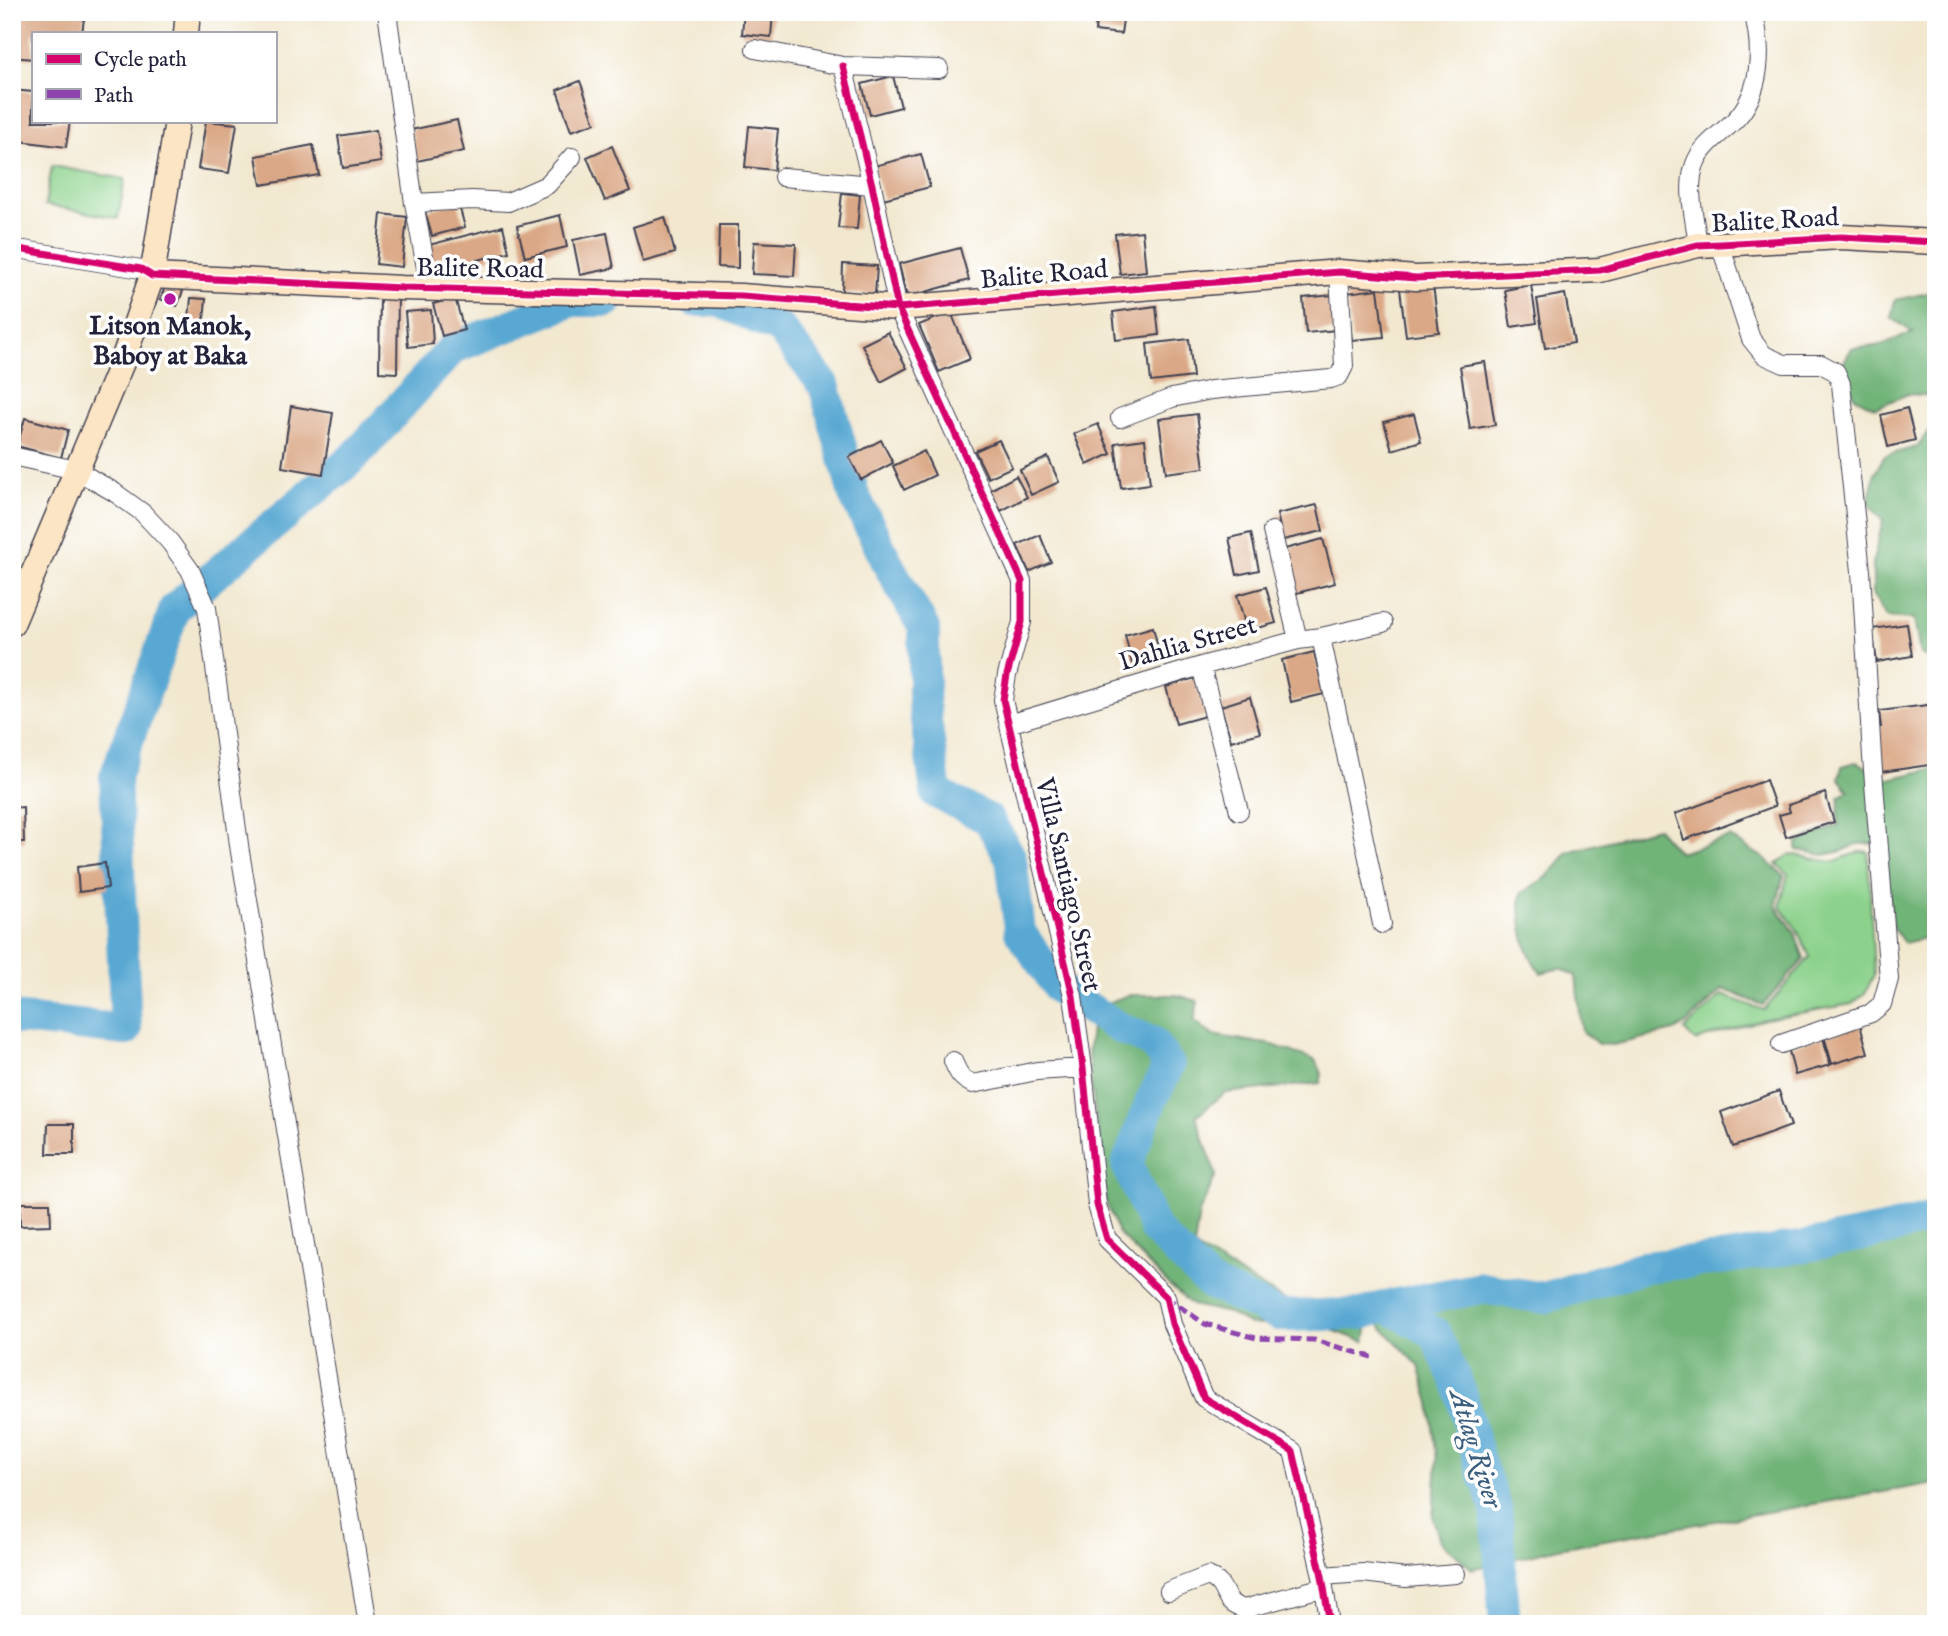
<svg xmlns="http://www.w3.org/2000/svg" width="1948" height="1636" viewBox="0 0 1948 1636" font-family="'IM FELL English',serif">
	<style>
		.green { fill: #8cd28c; stroke: #577a64; stroke-width: 2 }
		.forest { fill: #71b478; stroke: #4a6b5a; stroke-width: 2 }
		.lines { fill: none; stroke-linecap: round; stroke-linejoin: round }
		.river { stroke: #59a8d3; stroke-width: 32 }
		.building { fill: #daa886 }
		.street-casing { stroke: #414051; stroke-width: 20 }
		.secondary-casing { stroke: #414051; stroke-width: 27 }
		.street { stroke: #fff; stroke-width: 18 }
		.secondary { stroke: #fce5c4; stroke-width: 24 }
		.quiet { stroke: #8e44ad; stroke-width: 5; stroke-dasharray: 10 5; stroke-linecap: butt }
		.cycleway-casing { stroke: #fff; stroke-width: 11 }
		.cycleway { stroke: #d6006c; stroke-width: 7 }
		.poi-dot { fill: #b5179e; stroke: #fff; stroke-width: 2.5 }
		.labels { text-anchor: middle; dominant-baseline: central; stroke-width: 7; stroke-linejoin: round; paint-order: stroke }
		.street-label { font-size: 26px; fill: #22223b; stroke: #fff }
		.poi-label { font-size: 26px; font-weight: bold; fill: #22223b; stroke: #fff }
		.water-label { font-size: 28px; font-style: italic; fill: #3b5e7f; stroke: #fff }
	</style>
	<rect width="100%" height="100%" fill="#fff"/>
	<filter id="ink" filterUnits="userSpaceOnUse"><feTurbulence type="fractalNoise" baseFrequency=".0143" numOctaves="2"/><feDisplacementMap in="SourceGraphic" scale="14" xChannelSelector="R" yChannelSelector="G"/><feConvolveMatrix kernelMatrix="1 2 1 2 8 2 1 2 1" color-interpolation-filters="sRGB"/></filter>
	<filter id="wash" filterUnits="userSpaceOnUse"><feTurbulence type="fractalNoise" baseFrequency=".00686" numOctaves="4" result="noise"/><feDisplacementMap in="SourceGraphic" scale="28" xChannelSelector="R" yChannelSelector="G"/><feGaussianBlur stdDeviation="1.57" result="paint"/><feColorMatrix in="noise" values="0 0 0 0 0 0 0 0 0 0 0 0 0 0 0 0 0 1.4 0 .05"/><feComposite in="paint" operator="in"/></filter>
	<g filter="url(#wash)">
		<rect width="100%" height="100%" fill="#f2e8d0"/>
		<path class="green" d="M 52,166 L 125,179 L 118,218 L 45,205 Z
			M 1862,851 L 1868,852 L 1874,975 L 1865,993 L 1852,1004 L 1765,1019 L 1695,1041 L 1684,1030 L 1722,995 L 1764,1010 L 1810,957 L 1797,930 L 1780,906 L 1788,874 L 1777,864 L 1791,854 L 1832,862 Z"/>
		<path class="forest" d="M 1936,291 L 1936,396 L 1908,394 L 1875,408 L 1855,397 L 1841,367 L 1852,348 C 1865,348 1880,347 1892,341 C 1900,337 1904,334 1913,333 L 1891,317 L 1895,300 Z
			M 1936,427 L 1936,660 L 1920,654 L 1914,619 L 1886,617 L 1873,594 L 1873,561 L 1883,521 L 1868,502 L 1875,473 L 1884,456 L 1917,447 L 1929,430 Z
			M 1856,762 L 1889,779 L 1936,768 L 1936,935 L 1905,943 L 1893,929 L 1883,843 L 1856,844 L 1843,851 L 1824,855 L 1797,850 L 1797,842 L 1838,825 L 1839,797 L 1849,791 L 1839,779 L 1842,766 Z
			M 1657,828 L 1679,853 L 1730,837 L 1762,857 L 1784,875 L 1776,906 L 1795,933 L 1804,959 L 1763,1005 L 1723,989 L 1686,1024 L 1674,1031 L 1613,1045 L 1598,1044 L 1582,1031 L 1576,976 L 1561,968 L 1541,973 C 1524,953 1518,919 1521,893 L 1547,877 L 1568,852 Z
			M 1129,995 L 1176,995 L 1198,1001 L 1194,1020 L 1212,1035 L 1273,1045 L 1315,1060 L 1322,1074 L 1320,1083 L 1225,1093 L 1196,1116 L 1216,1175 L 1199,1213 L 1194,1247 L 1286,1301 L 1343,1300 L 1346,1306 L 1354,1306 L 1367,1330 L 1365,1342 L 1332,1330 L 1248,1324 L 1228,1313 L 1192,1305 L 1167,1283 L 1118,1233 L 1106,1202 L 1091,1080 L 1088,1055 L 1093,1008 Z
			M 1901,1215 L 1936,1242 L 1936,1483 L 1558,1548 L 1472,1569 L 1440,1541 L 1433,1519 L 1437,1460 L 1430,1403 L 1419,1366 L 1376,1321 L 1368,1302 L 1474,1278 L 1539,1286 Z"/>
		<g class="lines">
			<path class="river" d="M 694,301 L 718,301 L 780,329 L 824,385 L 854,495 L 891,570 L 924,628 L 924,705 L 936,793 L 988,819 L 1011,858 L 1020,932 L 1059,989 L 1118,1027 L 1152,1042 L 1169,1065 L 1151,1101 L 1127,1164 L 1155,1230 L 1209,1283 L 1281,1316 L 1362,1314 L 1386,1306 L 1482,1288 L 1544,1298 L 1644,1267 L 1720,1259 L 1801,1247 L 1888,1230 L 1936,1217
				M 12,1018 L 126,1030 L 115,777 L 175,608 L 355,456 L 453,348 L 572,301 L 607,301
				M 1386,1306 L 1435,1333 L 1461,1393 L 1478,1458 L 1496,1508 L 1505,1624"/>
		</g>
		<g id="blocks">
			<path class="building" d="M 12,12 L 85,12 L 82,33 L 33,33 L 33,59 L 12,57 Z
				M 744,12 L 773,12 L 771,37 L 742,34 Z
				M 1097,12 L 1124,12 L 1121,34 L 1095,31 Z
				M 893,76 L 901,107 L 870,115 L 862,84 Z
				M 580,81 L 595,123 L 571,131 L 557,90 Z
				M 12,90 L 33,92 L 33,121 L 70,121 L 66,147 L 12,140 Z
				M 457,120 L 464,151 L 417,161 L 411,130 Z
				M 206,121 L 237,124 L 229,173 L 198,169 Z
				M 749,126 L 778,129 L 774,170 L 745,167 Z
				M 376,130 L 381,162 L 343,168 L 338,136 Z
				M 313,145 L 319,175 L 261,185 L 256,156 Z
				M 612,146 L 630,191 L 605,201 L 587,157 Z
				M 921,154 L 930,187 L 883,199 L 874,166 Z
				M 842,193 L 860,195 L 857,229 L 838,228 Z
				M 458,202 L 465,227 L 432,236 L 425,211 Z
				M 381,214 L 407,217 L 402,267 L 376,264 Z
				M 560,215 L 567,247 L 525,257 L 517,226 Z
				M 665,217 L 675,253 L 643,262 L 633,227 Z
				M 719,225 L 738,225 L 738,268 L 718,267 Z
				M 503,226 L 509,252 L 435,271 L 429,245 Z
				M 1142,231 L 1146,271 L 1120,274 L 1115,234 Z
				M 607,233 L 614,268 L 580,275 L 573,240 Z
				M 754,242 L 796,244 L 794,276 L 752,274 Z
				M 960,248 L 969,280 L 907,297 L 899,264 Z
				M 843,264 L 877,266 L 875,295 L 842,293 Z
				M 166,285 L 183,291 L 177,306 L 160,299 Z
				M 1433,285 L 1439,332 L 1406,336 L 1400,289 Z
				M 1531,285 L 1537,323 L 1511,327 L 1505,290 Z
				M 1378,289 L 1384,337 L 1352,340 L 1346,293 Z
				M 380,293 L 398,293 L 397,373 L 379,372 Z
				M 1565,294 L 1574,343 L 1545,348 L 1537,299 Z
				M 1333,295 L 1336,330 L 1306,333 L 1303,298 Z
				M 191,298 L 206,299 L 203,330 L 188,328 Z
				M 455,298 L 464,330 L 442,336 L 433,304 Z
				M 1156,306 L 1159,335 L 1116,340 L 1113,312 Z
				M 431,310 L 433,344 L 408,347 L 405,312 Z
				M 951,312 L 970,359 L 939,372 L 919,325 Z
				M 888,332 L 907,368 L 881,382 L 862,345 Z
				M 1189,339 L 1193,377 L 1151,382 L 1147,344 Z
				M 1485,362 L 1495,425 L 1470,429 L 1460,366 Z
				M 291,406 L 333,413 L 323,474 L 282,467 Z
				M 1907,408 L 1915,440 L 1888,447 L 1881,415 Z
				M 1197,414 L 1204,468 L 1166,473 L 1159,419 Z
				M 1414,414 L 1421,441 L 1392,450 L 1384,422 Z
				M 25,418 L 68,430 L 61,458 L 17,446 Z
				M 1098,424 L 1111,454 L 1087,465 L 1074,434 Z
				M 1145,439 L 1150,484 L 1121,488 L 1115,443 Z
				M 881,440 L 893,463 L 861,480 L 849,457 Z
				M 999,440 L 1012,467 L 988,478 L 975,451 Z
				M 924,451 L 935,475 L 904,490 L 893,466 Z
				M 1048,457 L 1059,482 L 1031,495 L 1020,470 Z
				M 1016,476 L 1027,497 L 1001,511 L 990,490 Z
				M 1317,505 L 1323,531 L 1283,540 L 1277,514 Z
				M 1251,533 L 1259,570 L 1237,575 L 1229,538 Z
				M 1040,535 L 1051,562 L 1029,572 L 1017,545 Z
				M 1323,539 L 1335,583 L 1293,594 L 1281,550 Z
				M 1266,587 L 1276,623 L 1247,631 L 1237,595 Z
				M 1907,624 L 1912,656 L 1877,662 L 1872,629 Z
				M 1153,627 L 1160,655 L 1132,663 L 1125,635 Z
				M 1314,652 L 1324,694 L 1291,702 L 1282,660 Z
				M 1195,678 L 1205,716 L 1176,724 L 1166,687 Z
				M 1250,697 L 1260,733 L 1231,741 L 1221,706 Z
				M 1936,704 L 1936,764 L 1881,772 L 1876,728 L 1881,727 L 1879,711 Z
				M 1766,780 L 1775,806 L 1684,840 L 1675,814 Z
				M 1825,793 L 1834,822 L 1786,837 L 1779,815 L 1790,812 L 1788,805 Z
				M 23,807 L 24,842 L 12,842 L 12,808 Z
				M 12,862 L 18,862 L 16,884 L 12,884 Z
				M 105,863 L 108,888 L 79,892 L 77,867 Z
				M 1860,1025 L 1868,1053 L 1832,1064 L 1824,1036 Z
				M 1823,1037 L 1830,1065 L 1795,1075 L 1788,1047 Z
				M 1779,1091 L 1791,1126 L 1733,1147 L 1721,1112 Z
				M 48,1124 L 74,1124 L 74,1154 L 47,1154 Z
				M 12,1157 L 16,1157 L 15,1185 L 12,1185 Z
				M 20,1203 L 50,1203 L 51,1225 L 20,1226 Z"/>
		</g>
	</g>
	<g filter="url(#ink)">
		<use href="#blocks" fill-opacity="0" stroke="#414051" stroke-width="2"/>
		<g class="lines">
			<defs>
				<path id="street" d="M 387,12 L 414,203 L 430,289
					M 755,49 L 843,66 L 939,69
					M 843,66 L 872,185 L 898,308 L 1022,581 L 1022,622 L 1007,675 L 1003,700 L 1073,996 L 1083,1068 L 1097,1205 L 1107,1239 L 1166,1297 L 1172,1324 L 1204,1398 L 1293,1451 L 1322,1576 L 1330,1624
					M 783,177 L 872,185
					M 414,203 L 472,200 L 508,202 L 547,185 L 572,157
					M 1720,244 L 1751,339 L 1764,355 L 1784,364 L 1821,364 L 1836,372 L 1841,384 L 1861,571 L 1872,757 L 1889,979 L 1882,1004 L 1871,1013 L 1781,1044
					M 1698,245 C 1695,220 1686,188 1695,164 C 1702,145 1721,134 1735,120 C 1762,92 1763,48 1753,12
					M 12,248 L 141,269 L 152,276
					M 1120,418 L 1172,398 L 1211,390 L 1331,379 L 1339,376 L 1344,366 L 1339,272
					M 12,456 L 76,470 L 114,492 L 143,513 L 170,542 L 190,570 L 207,608 L 240,852 L 368,1624
					M 1272,531 L 1298,640
					M 1321,637 L 1382,924
					M 1201,666 L 1239,811
					M 1009,724 L 1201,666 L 1298,640 L 1321,637 L 1383,623
					M 953,1061 C 958,1073 961,1079 973,1084 L 1037,1071 L 1083,1068
					M 1322,1576 L 1363,1573 L 1406,1578 L 1456,1574
					M 1169,1591 L 1208,1576 C 1231,1586 1218,1602 1244,1609 L 1324,1587"/>
				<path id="secondary" d="M 186,33 L 188,12
					M 152,276 L 402,288 L 741,296 L 898,308 L 1339,272 L 1416,278 L 1600,270 L 1698,245 L 1720,244 L 1841,237 L 1936,242
					M 12,624 L 123,360 L 152,276 L 177,121"/>
			</defs>
			<use href="#street" class="street-casing"/>
			<use href="#secondary" class="secondary-casing"/>
			<use href="#street" class="street"/>
			<use href="#secondary" class="secondary"/>
			<path class="quiet" d="M 1166,1297 L 1205,1324 L 1256,1338 L 1314,1340 L 1372,1357"/>
			<defs>
				<path id="cycleway" d="M 843,66 L 872,185 L 898,308 L 1022,581 L 1022,622 L 1007,675 L 1003,700 L 1073,996 L 1083,1068 L 1097,1205 L 1107,1239 L 1166,1297 L 1172,1324 L 1204,1398 L 1293,1451 L 1322,1576 L 1330,1624
					M 12,248 L 141,269 L 152,276 L 402,288 L 741,296 L 898,308 L 1339,272 L 1416,278 L 1600,270 L 1698,245 L 1720,244 L 1841,237 L 1936,242"/>
			</defs>
			<use href="#cycleway" class="cycleway-casing"/>
			<use href="#cycleway" class="cycleway"/>
		</g>
	</g>
	<circle class="poi-dot" cx="170" cy="299" r="7"/>
	<g class="labels">
		<g class="street-label">
			<text transform="translate(1775 221) rotate(-3)">Balite Road</text>
			<text transform="translate(480 269) rotate(1)">Balite Road</text>
			<text transform="translate(1044 275) rotate(-5)">Balite Road</text>
			<text transform="translate(1188 644) rotate(-16)">Dahlia Street</text>
			<text transform="translate(1068 885) rotate(77)">Villa Santiago Street</text>
		</g>
		<g class="poi-label">
			<text x="170" y="326">Litson Manok,<tspan x="170" dy="30">Baboy at Baka</tspan></text>
		</g>
		<g class="water-label">
			<text transform="translate(1475 1449) rotate(73)">Atlag River</text>
		</g>
	</g>
	<rect width="1948" height="1636" fill="none" stroke="#fff" stroke-width="42"/>
	<rect x="32" y="32" width="245" height="91" fill="#ffffff" stroke="#a7a7b1" stroke-width="2"/>
	<rect x="46" y="54" width="35" height="10" fill="#d6006c" stroke="#a7a7b1" stroke-width="2"/>
	<text x="94" y="66" font-size="21" fill="#22223b">Cycle path</text>
	<rect x="46" y="89" width="35" height="10" fill="#8e44ad" stroke="#a7a7b1" stroke-width="2"/>
	<text x="94" y="102" font-size="21" fill="#22223b">Path</text>
</svg>
